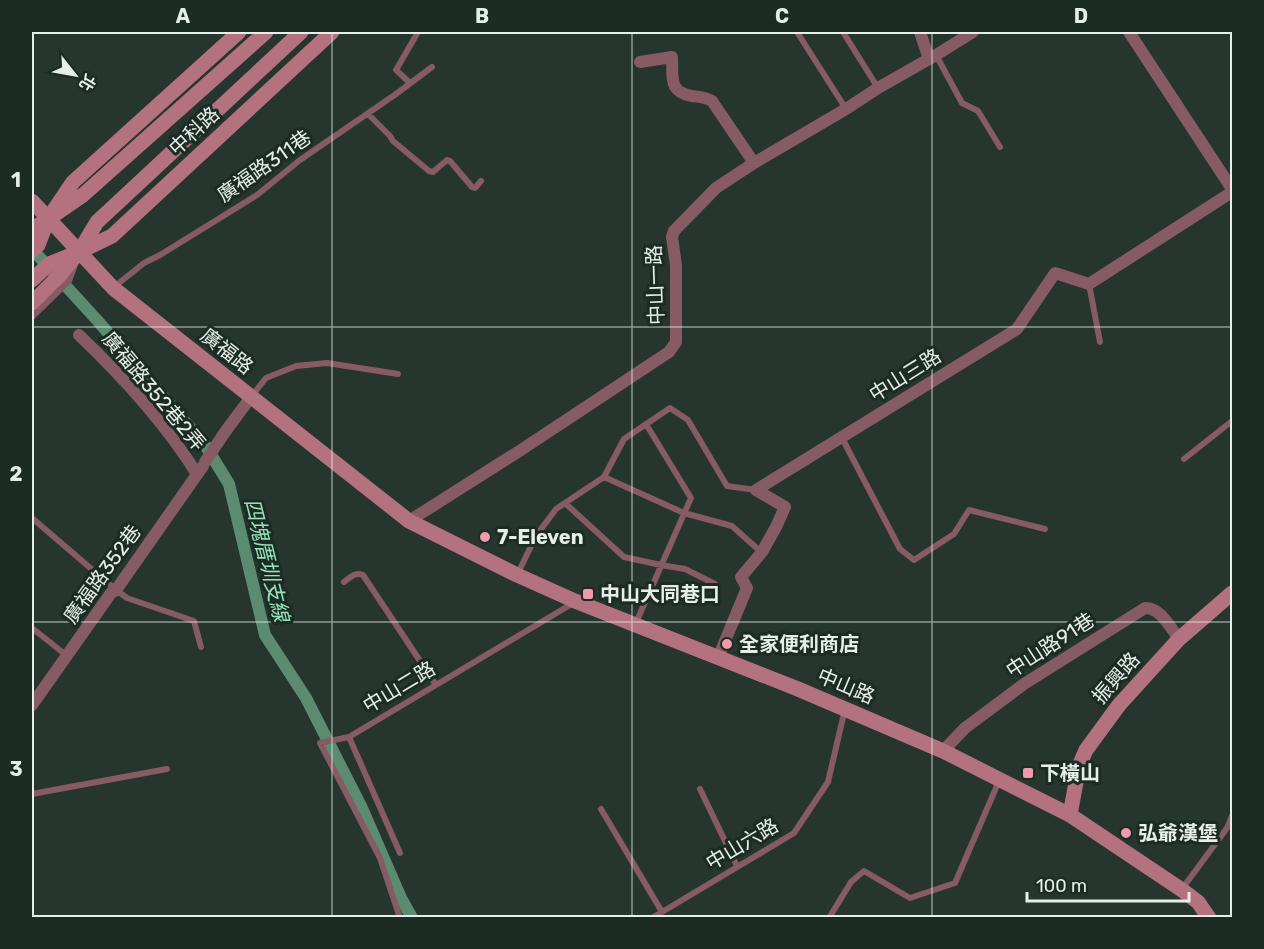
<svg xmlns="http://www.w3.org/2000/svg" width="1264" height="949" viewBox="0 0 1264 949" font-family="Rubik,'Noto Sans TC',sans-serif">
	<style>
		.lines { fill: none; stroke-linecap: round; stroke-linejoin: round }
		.canal { stroke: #5b8c72; stroke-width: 12 }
		.lane { stroke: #865b63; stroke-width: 6 }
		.street { stroke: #865b63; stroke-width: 12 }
		.secondary { stroke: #b4717f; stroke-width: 15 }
		.grid { fill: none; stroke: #e5eee9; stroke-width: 1.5; stroke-opacity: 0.55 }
		.poi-dot { fill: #f29aac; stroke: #1c2b23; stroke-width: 2 }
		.labels { text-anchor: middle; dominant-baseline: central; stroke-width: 6; stroke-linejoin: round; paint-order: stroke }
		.street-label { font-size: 20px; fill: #e5eee9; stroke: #1c2b23 }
		.poi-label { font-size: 20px; font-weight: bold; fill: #e5eee9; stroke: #1c2b23; text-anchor: start }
		.water-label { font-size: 21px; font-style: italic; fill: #95e3ba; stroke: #1c2b23 }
		.neatline { fill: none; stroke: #e5eee9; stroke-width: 2 }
		.grid-label { font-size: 20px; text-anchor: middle; font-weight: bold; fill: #e5eee9 }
	</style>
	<rect width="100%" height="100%" fill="#26352d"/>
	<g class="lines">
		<path class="canal" d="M 32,249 L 97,320 L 205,445 L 229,484 L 265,635 L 306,698 L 361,806 L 401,898 L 412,918"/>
		<path class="lane" d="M 797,32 L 846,109
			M 843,32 L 878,88
			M 936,55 L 962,103 L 978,111 L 1000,147
			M 410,83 L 396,70 L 418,32
			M 368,114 L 390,136 L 393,141 L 429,171 L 433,172 L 447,160 L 450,161 L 472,187 L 475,188 L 481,181
			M 1089,284 L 1100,342
			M 114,287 L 144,263 L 160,255 L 257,195 L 300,160 L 396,94 L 432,67
			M 32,317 L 69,281 L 75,265
			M 251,397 L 266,378 L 296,366 L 327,363 L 398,374
			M 842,438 L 900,549 L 914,560 L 954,534 L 969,510 L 1045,529
			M 1184,459 L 1232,421
			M 604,477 L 684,513 L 732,526 L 761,552
			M 565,503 L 624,557 L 661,565 L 685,569 L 715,584
			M 32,518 L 116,590 L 127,598 L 194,621 L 201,647
			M 517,575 L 536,536 L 556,509 L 604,477 L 624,439 L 670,408 L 688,420 L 727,486 L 756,490
			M 344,582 C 351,577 355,572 363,575 L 436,685
			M 635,625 L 691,498 L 646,424
			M 32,628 L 66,655
			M 349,737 L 320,743 L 380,858 L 400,918
			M 700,789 L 737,866
			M 32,794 L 167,769
			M 601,809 L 662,912
			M 400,853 L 349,737 L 575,602
			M 1182,889 L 1227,828 L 1232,816
			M 652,918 L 794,833 L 828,782 L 845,709
			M 829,918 L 851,882 L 864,871 L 910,898 L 955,883 L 999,781"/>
		<path class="street" d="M 920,32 L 929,59
			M 1129,32 L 1232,189
			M 640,62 L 672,57 C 673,77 668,92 692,96 C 700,97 705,97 712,101 L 754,163
			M 79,335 C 123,377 165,423 197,474
			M 205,462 L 225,432 L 251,397
			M 409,521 L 521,450 L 669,352 L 676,342 L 676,265 L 672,237 L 674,231 L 716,188 L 754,163 L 846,109 L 878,88 L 936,55 L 973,32
			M 718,658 L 747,588 L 741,577 L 762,552 L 776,527 L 785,507 L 756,490 L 1017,329 L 1055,273 L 1089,284 L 1232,192
			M 32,705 L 111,593 L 116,590 L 203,466
			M 943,751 L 965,728 L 1024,684 L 1145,608 C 1161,608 1170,627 1179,639"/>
		<path class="secondary" d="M 32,201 L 113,288 L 409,521 L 517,575 L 575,601 L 798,689 L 943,751 L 1070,815 L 1182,890 L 1198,902 L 1209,918
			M 32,229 L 48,219 L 73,182 L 239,32
			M 32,251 L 38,245 L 48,219 L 83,195 L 266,32
			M 32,280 L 49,264 L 79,252 L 112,236 L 332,32
			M 32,303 L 59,276 L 79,252 L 97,222 L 301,32
			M 1070,815 L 1079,766 L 1086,750 L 1119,705 L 1179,639 L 1232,593"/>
	</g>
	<path class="grid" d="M 332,32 L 332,918M 632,32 L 632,918M 932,32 L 932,918M 32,327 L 1232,327M 32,622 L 1232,622"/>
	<g class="poi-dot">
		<circle cx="485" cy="537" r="6"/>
		<rect x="582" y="588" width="12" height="12" rx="3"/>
		<circle cx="727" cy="644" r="6"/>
		<rect x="1022" y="767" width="12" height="12" rx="3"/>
		<circle cx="1126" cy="833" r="6"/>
	</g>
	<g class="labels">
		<g class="street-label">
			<text transform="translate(194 131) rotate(-43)">中科路</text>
			<text transform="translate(264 166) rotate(-35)">廣福路311巷</text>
			<text transform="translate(655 285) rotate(-92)">中山一路</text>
			<text transform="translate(227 351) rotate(38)">廣福路</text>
			<text transform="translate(905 375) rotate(-32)">中山三路</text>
			<text transform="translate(154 391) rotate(50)">廣福路352巷2弄</text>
			<text transform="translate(102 574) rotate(-54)">廣福路352巷</text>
			<text transform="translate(1050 645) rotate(-33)">中山路91巷</text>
			<text transform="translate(1116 678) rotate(-49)">振興路</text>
			<text transform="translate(846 686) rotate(23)">中山路</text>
			<text transform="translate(399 687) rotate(-31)">中山二路</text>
			<text transform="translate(742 844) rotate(-31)">中山六路</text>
		</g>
		<g class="poi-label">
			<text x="497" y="537">7-Eleven</text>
			<text x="600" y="594">中山大同巷口</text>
			<text x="739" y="644">全家便利商店</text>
			<text x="1040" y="773">下橫山</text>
			<text x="1138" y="833">弘爺漢堡</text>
		</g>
		<g class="water-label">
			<text transform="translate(267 560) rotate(76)">四塊厝圳支線</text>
		</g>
	</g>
	<rect width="1264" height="949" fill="none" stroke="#1c2b23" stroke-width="66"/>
	<g transform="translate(75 75) rotate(121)" stroke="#1c2b23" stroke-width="4.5" paint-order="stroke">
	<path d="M0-4.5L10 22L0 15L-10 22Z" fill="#e5eee9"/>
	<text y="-9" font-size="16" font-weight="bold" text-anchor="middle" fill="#e5eee9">北</text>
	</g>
	<path d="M1027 892v9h162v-9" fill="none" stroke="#e5eee9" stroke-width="3"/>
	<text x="1036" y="892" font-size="18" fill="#e5eee9" stroke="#1c2b23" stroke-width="4.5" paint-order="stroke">100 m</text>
	<rect x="33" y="33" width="1198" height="883" class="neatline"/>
	<g class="grid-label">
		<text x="183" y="23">A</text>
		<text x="482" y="23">B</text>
		<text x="782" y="23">C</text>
		<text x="1081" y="23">D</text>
		<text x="16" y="187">1</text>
		<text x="16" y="481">2</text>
		<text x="16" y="776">3</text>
	</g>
</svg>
